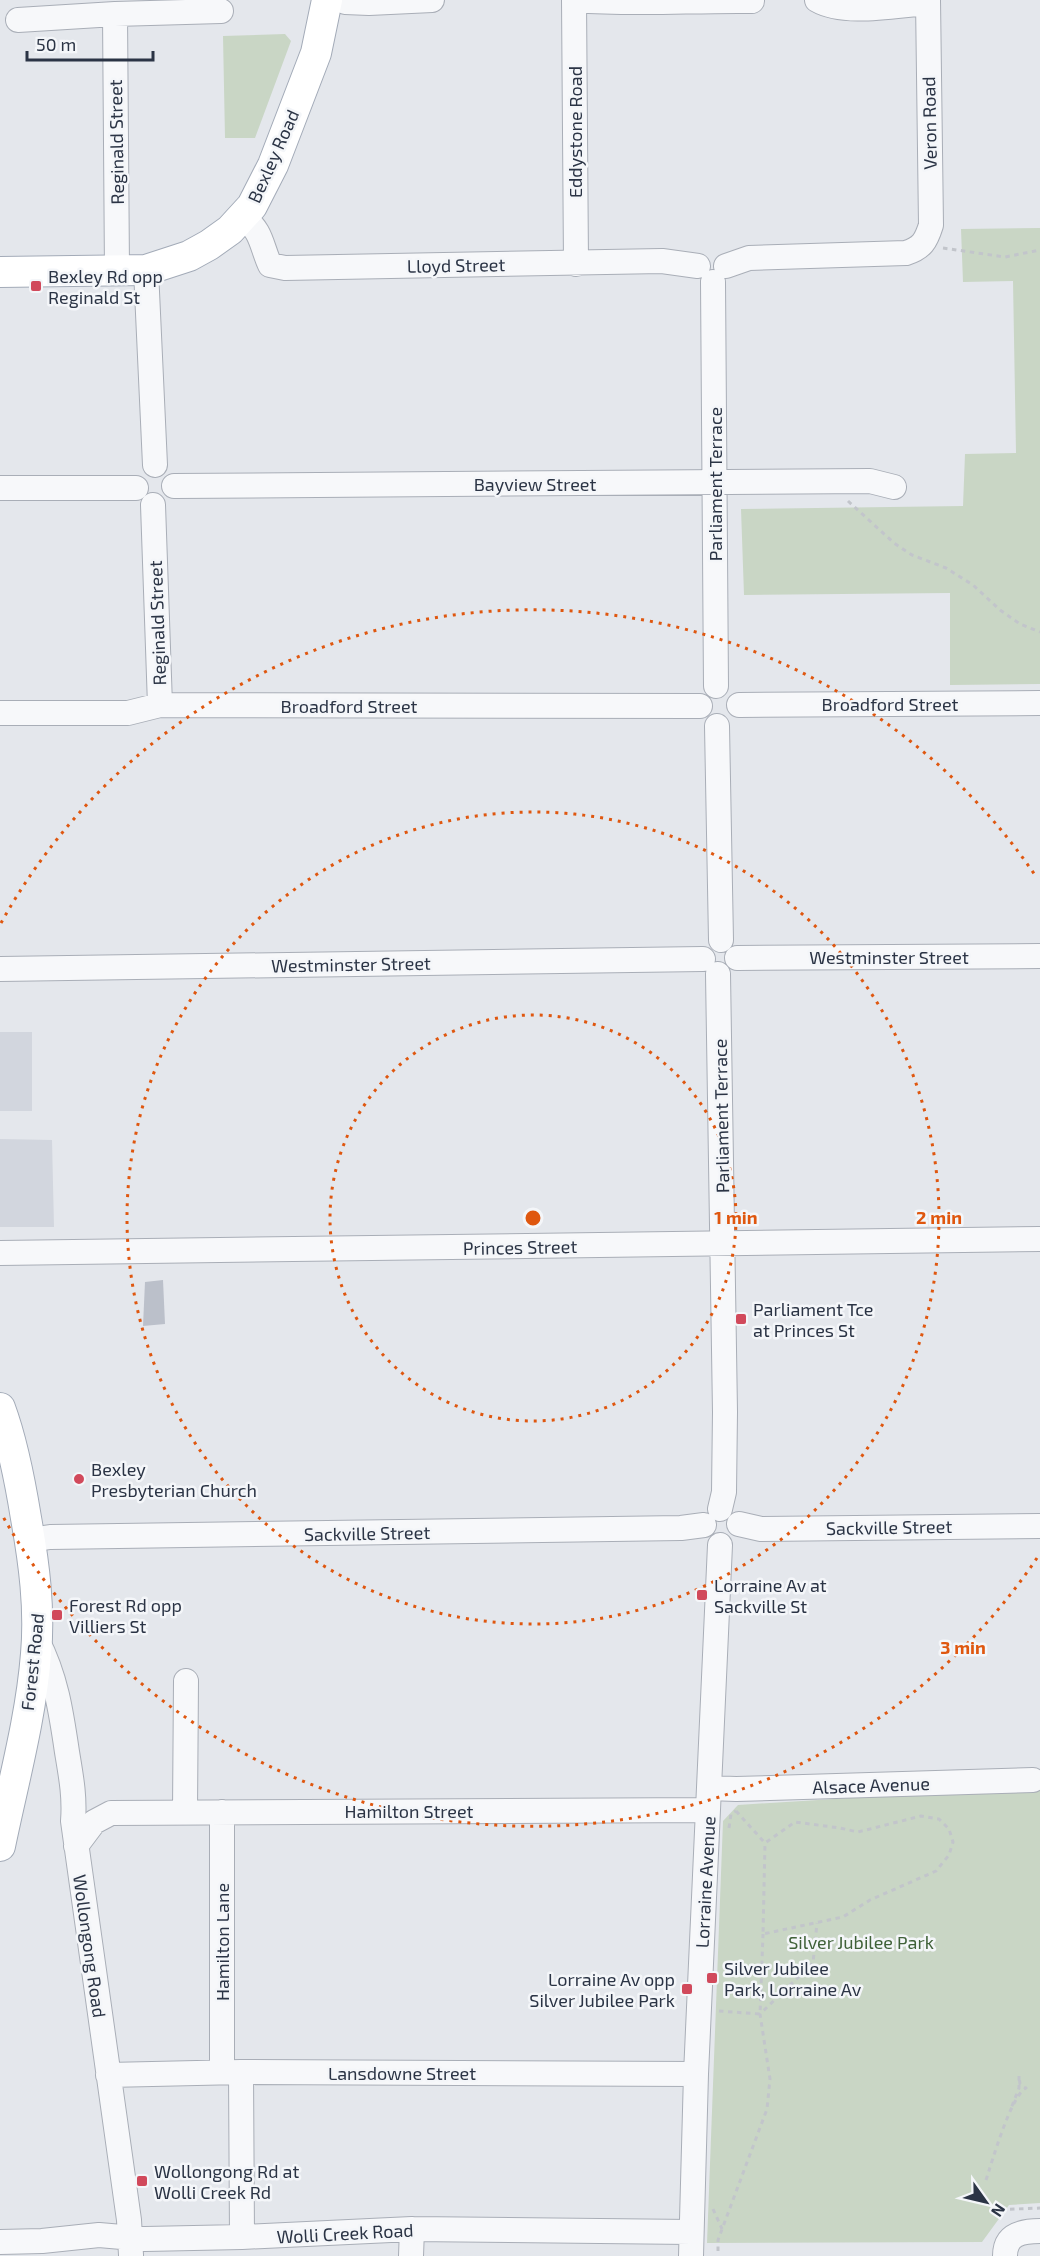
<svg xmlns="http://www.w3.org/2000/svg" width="1040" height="2256" viewBox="0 0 1040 2256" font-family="'Exo 2',sans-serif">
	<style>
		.built { fill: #d2d6de }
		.green { fill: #c9d6c5 }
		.building { fill: #bbc0ca }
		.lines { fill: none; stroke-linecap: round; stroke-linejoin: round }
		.minor-casing { stroke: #a9aeb7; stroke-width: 26 }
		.major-casing { stroke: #a3abb8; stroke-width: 32 }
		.path { stroke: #c2c5cb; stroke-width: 3; stroke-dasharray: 4.5 4.5; stroke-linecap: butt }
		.minor { stroke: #f7f8fa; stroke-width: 24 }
		.major { stroke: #fff; stroke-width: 30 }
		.ring { fill: none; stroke: #df570f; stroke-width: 3; stroke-dasharray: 3 6 }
		.poi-dot { fill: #d1495b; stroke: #f4f6f9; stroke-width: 2 }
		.labels { text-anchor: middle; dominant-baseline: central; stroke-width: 5; stroke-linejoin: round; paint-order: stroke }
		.street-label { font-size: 18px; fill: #2b3445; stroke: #f4f6f9 }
		.poi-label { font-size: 18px; fill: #2b3445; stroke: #f4f6f9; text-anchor: start }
		.park-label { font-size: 18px; fill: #3f6138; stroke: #f4f6f9 }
		.centre { fill: #df570f; stroke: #f4f6f9; stroke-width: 3 }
		.ring-label { font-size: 18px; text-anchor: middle; font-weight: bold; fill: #df570f; stroke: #f4f6f9; stroke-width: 5; stroke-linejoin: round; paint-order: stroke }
	</style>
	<rect width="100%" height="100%" fill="#e4e7ec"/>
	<path class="built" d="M 0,1032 L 32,1032 L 32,1111 L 0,1111 Z
		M 0,1139 L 52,1140 L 54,1227 L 0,1227 Z"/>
	<path class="green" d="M 285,34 L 291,41 L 255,138 L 225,138 L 223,36 Z
		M 1040,228 L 1040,684 L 950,685 L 950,593 L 744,595 L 741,509 L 963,506 L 965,454 L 1016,453 L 1013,281 L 963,282 L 961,229 Z
		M 1040,1786 L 1040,2203 L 1009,2205 L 982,2242 L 707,2243 L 723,1821 L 738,1805 Z"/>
	<path class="building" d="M 163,1280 L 165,1324 L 143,1326 L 145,1282 Z"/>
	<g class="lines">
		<defs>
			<path id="minor" d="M 574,0 L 576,264
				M 576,0 C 634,5 693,0 752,1
				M 817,0 C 845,16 896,5 928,3
				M 345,2 L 369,3 L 432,0
				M 115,14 L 117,270
				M 18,20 L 115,14 L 221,11
				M 243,217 C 262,231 261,245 270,265 L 285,268 L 662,261 L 698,266
				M 726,266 L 749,258 L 906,253 C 922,248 926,241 931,225 L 928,0
				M 146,270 L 155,465
				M 713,282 L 716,686
				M 174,486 L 870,481 L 894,487
				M 0,488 L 136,488
				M 153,505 L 160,705
				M 739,705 L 1040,703
				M 0,713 L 128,713 L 160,705 L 700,706
				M 717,726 L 721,940
				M 737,958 L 1040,956
				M 0,969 L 703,959
				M 718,974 L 725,1412 L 724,1492 L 720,1509
				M 0,1253 L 1040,1239
				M 739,1524 L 761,1529 L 1040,1526
				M 30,1540 L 50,1537 L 681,1528 L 704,1525
				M 37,1640 C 56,1677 61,1711 67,1752 C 71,1776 75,1797 73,1821 L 129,2220 L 131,2255
				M 709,1788 L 736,1789 L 1033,1780
				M 185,1811 L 186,1681
				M 222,1812 L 222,2072
				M 76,1846 L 94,1822 L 111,1813 L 708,1810
				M 241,2072 L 242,2237
				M 108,2075 L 241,2072 L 696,2074
				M 0,2242 L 42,2241 L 99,2235 L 145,2239 L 242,2237 L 412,2229 L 691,2232
				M 411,2256 L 412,2229
				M 691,2256 L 696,2074 L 720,1545
				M 1005,2256 C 1005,2234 1022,2231 1040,2231"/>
			<path id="major" d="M 0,272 L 146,270 L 189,256 L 209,245 L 230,230 L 252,206 L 273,165 L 316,53 L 327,0
				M 0,1408 C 13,1443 20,1481 26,1518 C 34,1563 40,1608 36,1654 C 31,1718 13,1783 0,1846"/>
		</defs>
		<use href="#minor" class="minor-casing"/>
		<use href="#major" class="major-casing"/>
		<path class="path" d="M 943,248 L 1005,257 L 1040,250
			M 848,501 L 894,543 L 912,555 L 946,568 L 973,585 L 1000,610 L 1020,624 L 1040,632
			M 736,1811 L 765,1843 L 795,1822 L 840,1828 L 858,1832 L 921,1816 L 939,1819 L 949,1829 L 953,1842 L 949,1855 L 936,1871 L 870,1900 L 843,1917 L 763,1934 L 765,1843
			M 729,1828 L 731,1814 L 736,1811
			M 719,2011 L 760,2014 L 763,1934
			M 986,2180 C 992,2162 1011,2095 1026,2088 L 1023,2087 L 1020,2084 L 1019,2076 L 1019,2088 L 1010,2111
			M 713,2209 L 722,2229
			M 992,2210 L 1040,2208
			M 718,2251 L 718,2240 L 767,2109 L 770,2079 L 760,2014 L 813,1963 L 817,1923"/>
		<use href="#minor" class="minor"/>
		<use href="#major" class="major"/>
	</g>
	<g class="ring">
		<circle cx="533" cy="1218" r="203"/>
		<circle cx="533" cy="1218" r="406"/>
		<path d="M1037 1558A608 608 0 0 1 1 1513M1 923A608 608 0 0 1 1037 878"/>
	</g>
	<g class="poi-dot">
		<rect x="30" y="280" width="12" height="12" rx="3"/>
		<rect x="735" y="1313" width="12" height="12" rx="3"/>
		<circle cx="79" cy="1479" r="6"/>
		<rect x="696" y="1589" width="12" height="12" rx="3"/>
		<rect x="51" y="1609" width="12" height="12" rx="3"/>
		<rect x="706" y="1972" width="12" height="12" rx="3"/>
		<rect x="681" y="1983" width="12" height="12" rx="3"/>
		<rect x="136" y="2175" width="12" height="12" rx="3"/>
	</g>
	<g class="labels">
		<g class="street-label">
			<text transform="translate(929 123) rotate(-91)">Veron Road</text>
			<text transform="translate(575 132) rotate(-90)">Eddystone Road</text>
			<text transform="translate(116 142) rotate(-91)">Reginald Street</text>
			<text transform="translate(273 156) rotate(-66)">Bexley Road</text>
			<text transform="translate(456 265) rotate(-1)">Lloyd Street</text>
			<text x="535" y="484">Bayview Street</text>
			<text transform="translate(715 484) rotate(-90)">Parliament Terrace</text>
			<text transform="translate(157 623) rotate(-92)">Reginald Street</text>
			<text x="890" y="704">Broadford Street</text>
			<text x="349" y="706">Broadford Street</text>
			<text x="889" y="957">Westminster Street</text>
			<text transform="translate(351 964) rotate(-1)">Westminster Street</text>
			<text transform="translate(721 1116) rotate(-91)">Parliament Terrace</text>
			<text transform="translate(520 1247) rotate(-1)">Princes Street</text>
			<text transform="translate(889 1527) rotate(-1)">Sackville Street</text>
			<text transform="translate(367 1533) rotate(-1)">Sackville Street</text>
			<text transform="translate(32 1662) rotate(-84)">Forest Road</text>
			<text transform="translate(871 1785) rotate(-2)">Alsace Avenue</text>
			<text x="409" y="1811">Hamilton Street</text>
			<text transform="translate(705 1882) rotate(-87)">Lorraine Avenue</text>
			<text transform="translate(222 1942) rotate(-90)">Hamilton Lane</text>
			<text transform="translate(90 1946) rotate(82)">Wollongong Road</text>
			<text x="402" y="2073">Lansdowne Street</text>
			<text transform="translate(345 2233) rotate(-3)">Wolli Creek Road</text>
		</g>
		<g class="poi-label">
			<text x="48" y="276">Bexley Rd opp<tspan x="48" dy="21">Reginald St</tspan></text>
			<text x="753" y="1309">Parliament Tce<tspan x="753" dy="21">at Princes St</tspan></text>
			<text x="91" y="1469">Bexley<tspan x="91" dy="21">Presbyterian Church</tspan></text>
			<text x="714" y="1585">Lorraine Av at<tspan x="714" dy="21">Sackville St</tspan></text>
			<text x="69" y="1605">Forest Rd opp<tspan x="69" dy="21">Villiers St</tspan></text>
			<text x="724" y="1968">Silver Jubilee<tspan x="724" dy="21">Park, Lorraine Av</tspan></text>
			<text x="675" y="1979" text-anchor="end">Lorraine Av opp<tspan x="675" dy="21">Silver Jubilee Park</tspan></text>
			<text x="154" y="2171">Wollongong Rd at<tspan x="154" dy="21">Wolli Creek Rd</tspan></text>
		</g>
		<g class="park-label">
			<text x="861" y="1942">Silver Jubilee Park</text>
		</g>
	</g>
	<circle cx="533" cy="1218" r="9" class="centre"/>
	<g class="ring-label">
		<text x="736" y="1224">1 min</text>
		<text x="939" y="1224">2 min</text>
		<text x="963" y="1654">3 min</text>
	</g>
	<g transform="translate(986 2202) rotate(124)" stroke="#f4f6f9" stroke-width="4.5" paint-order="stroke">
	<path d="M0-4.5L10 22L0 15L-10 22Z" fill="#2b3445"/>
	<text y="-9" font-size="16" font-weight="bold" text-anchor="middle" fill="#2b3445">N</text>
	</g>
	<path d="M27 51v9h126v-9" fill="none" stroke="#2b3445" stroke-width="3"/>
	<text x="36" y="51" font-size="18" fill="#2b3445" stroke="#f4f6f9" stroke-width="4.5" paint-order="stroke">50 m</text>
</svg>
